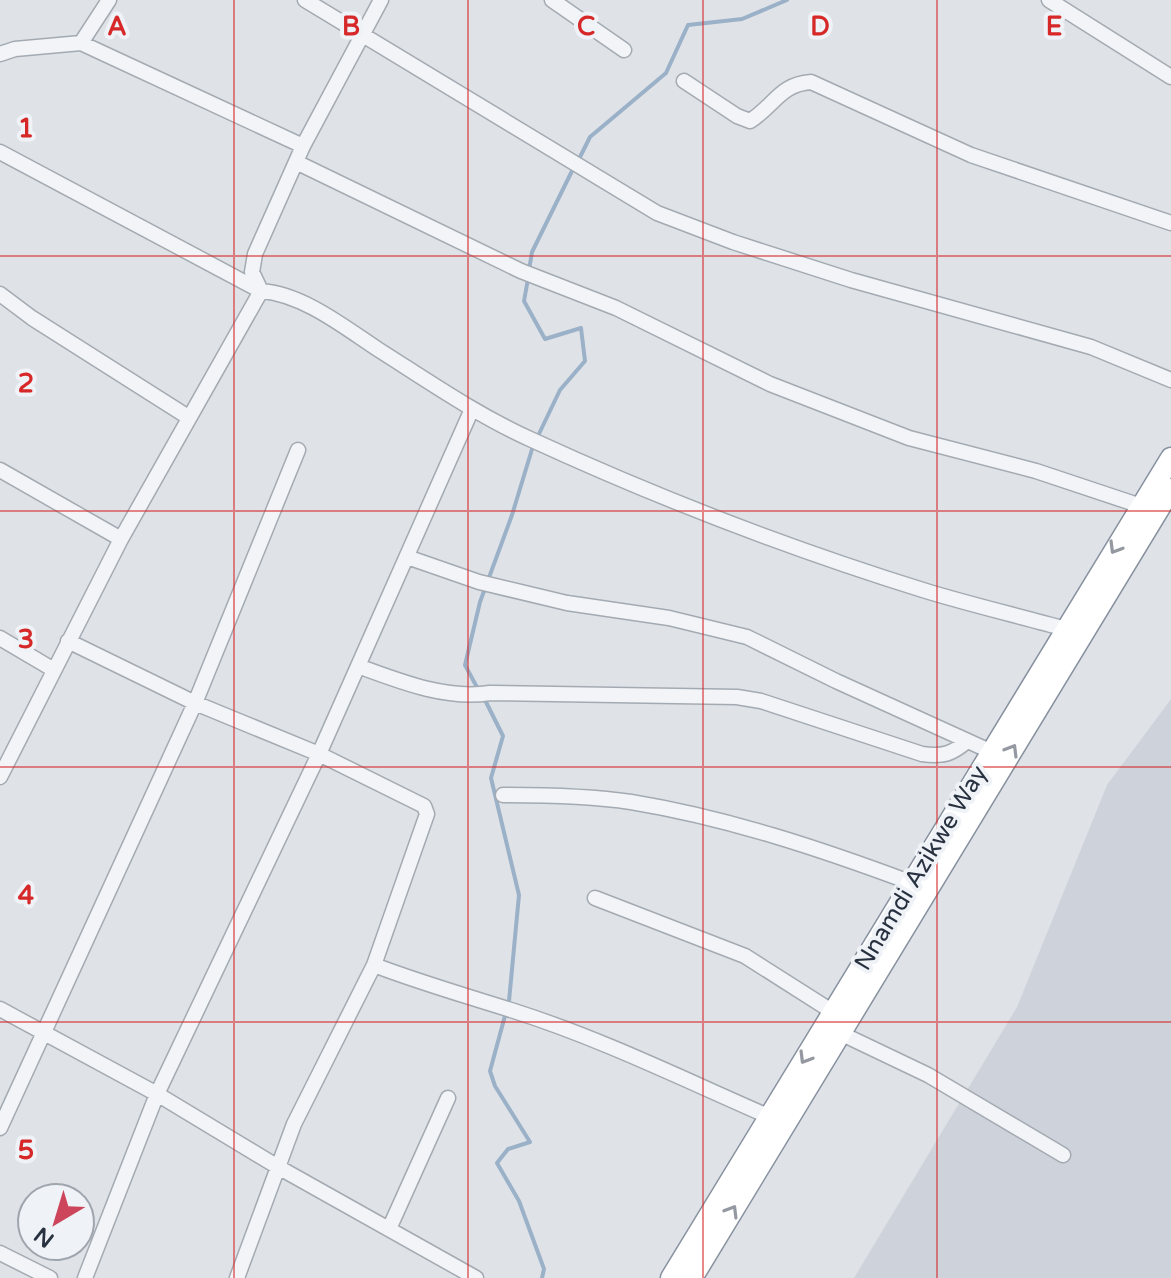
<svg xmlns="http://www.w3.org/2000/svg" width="1171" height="1278" viewBox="0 0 1171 1278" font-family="'Varela Round',sans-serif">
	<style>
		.built { fill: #ced2da }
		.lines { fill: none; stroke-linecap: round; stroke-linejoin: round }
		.stream { stroke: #9bb1c8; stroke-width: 4 }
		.minor-casing { stroke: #a4aab2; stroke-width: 17 }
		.highway-casing { stroke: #87919f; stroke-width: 23 }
		.minor { stroke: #f2f4f7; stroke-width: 14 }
		.highway { stroke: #fff; stroke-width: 20 }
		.oneway { stroke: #9498a0 }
		.grid { fill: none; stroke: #d62828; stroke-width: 2; stroke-opacity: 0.55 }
		.labels { text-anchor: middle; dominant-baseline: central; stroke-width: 8; stroke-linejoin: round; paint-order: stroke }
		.street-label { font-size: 24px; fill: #283140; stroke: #eff2f6 }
		.grid-label { font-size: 26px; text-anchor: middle; font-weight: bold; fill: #d62828; stroke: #eff2f6; stroke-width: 8; stroke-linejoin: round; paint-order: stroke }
	</style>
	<rect width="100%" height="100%" fill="#dfe3e8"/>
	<path class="built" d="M 1171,699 L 1171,1278 L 854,1278 L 1017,1007 L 1107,785 Z"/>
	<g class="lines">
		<path class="stream" d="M 578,161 L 590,137 L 666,73 L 688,25 L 742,19 L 787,0
			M 529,270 L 532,252 L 573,169
			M 528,279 L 524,301 L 545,339 L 581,328 L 585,361 L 560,390 L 537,438
			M 479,691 L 465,665 L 480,602 L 512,515 L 533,446
			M 484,698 L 503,736 L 491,778 L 519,895 L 509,1001 L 490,1071 L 495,1086 L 530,1142 L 508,1149 L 497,1163 L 519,1201 L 544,1269 L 542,1278"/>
		<defs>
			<path id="minor" d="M 305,0 L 657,213 L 733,242 L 851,280 L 1091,347 L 1171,380
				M 552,0 L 624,50
				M 1049,0 L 1171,77
				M 81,43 L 303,146
				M 0,54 L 15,49 L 81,43 L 109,0
				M 684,81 L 737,116 L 750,121 C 774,106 780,84 811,82 L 971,155 L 1171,223
				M 0,152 L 261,291 C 303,294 344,327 379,350 C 428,381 477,415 530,439 C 658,498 791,549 926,591 C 972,605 1019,616 1066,629
				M 296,162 L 521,271 L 616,308 L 770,384 L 909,438 L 1036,471 L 1141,506
				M 261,291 L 252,272 L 255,254 L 303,146 L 381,0
				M 0,294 L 32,318 L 188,417
				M 0,470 L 121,539
				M 407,557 L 479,582 L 567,603 L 669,618 L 747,637 L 836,681 L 992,752
				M 0,638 L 54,670
				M 68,641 L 195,703 L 319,754 L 424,806 L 427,814 L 374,965 L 294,1124 L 237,1278
				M 358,666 C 399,681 446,700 490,693 L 737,697 L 761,701 L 922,754 C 943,757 952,754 967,741
				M 0,777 L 121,539 L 261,291
				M 503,795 C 545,795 590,796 631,802 C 728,818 821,849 912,883
				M 595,898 L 745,956 L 833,1012
				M 374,965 C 421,983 467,996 514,1011 C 602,1039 685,1080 770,1117
				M 0,1009 L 157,1094 L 278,1167 L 476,1278
				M 840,1033 L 928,1075 L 1063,1155
				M 0,1128 L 195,703 L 298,450
				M 389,1229 L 448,1098
				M 0,1253 L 50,1278
				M 85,1278 L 157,1094 L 319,754 L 472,409"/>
			<path id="highway" d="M 671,1278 L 1171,458
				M 692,1278 L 1171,489"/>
		</defs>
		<use href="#minor" class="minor-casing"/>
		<use href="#highway" class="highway-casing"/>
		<use href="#minor" class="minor"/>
		<use href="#highway" class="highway"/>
	</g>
	<defs><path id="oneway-chevron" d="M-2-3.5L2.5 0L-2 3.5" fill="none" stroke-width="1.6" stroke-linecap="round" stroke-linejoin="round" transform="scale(2)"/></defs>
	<g class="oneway">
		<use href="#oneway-chevron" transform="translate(1115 548) rotate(121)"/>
		<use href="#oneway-chevron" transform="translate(1012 750) rotate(-59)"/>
		<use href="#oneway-chevron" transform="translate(805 1058) rotate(121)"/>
		<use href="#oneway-chevron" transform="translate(732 1211) rotate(-59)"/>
	</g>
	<path class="grid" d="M 234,0 L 234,1278M 468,0 L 468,1278M 703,0 L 703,1278M 937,0 L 937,1278M 0,256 L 1171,256M 0,511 L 1171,511M 0,767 L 1171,767M 0,1022 L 1171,1022"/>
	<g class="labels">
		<g class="street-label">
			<text transform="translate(921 868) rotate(-59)">Nnamdi Azikwe Way</text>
		</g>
	</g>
	<g class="grid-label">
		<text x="117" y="35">A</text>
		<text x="351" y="35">B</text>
		<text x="586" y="35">C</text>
		<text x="820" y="35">D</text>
		<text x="1054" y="35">E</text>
		<text x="26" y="137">1</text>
		<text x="26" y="392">2</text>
		<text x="26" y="648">3</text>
		<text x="26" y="904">4</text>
		<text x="26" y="1159">5</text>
	</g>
	<g transform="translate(56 1222) rotate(218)"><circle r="38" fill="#eff2f6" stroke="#9fa5ad" stroke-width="2"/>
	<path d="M0-6L14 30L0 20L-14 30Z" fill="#cc455b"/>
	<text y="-12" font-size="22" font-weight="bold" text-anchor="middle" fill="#283140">N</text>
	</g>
</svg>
